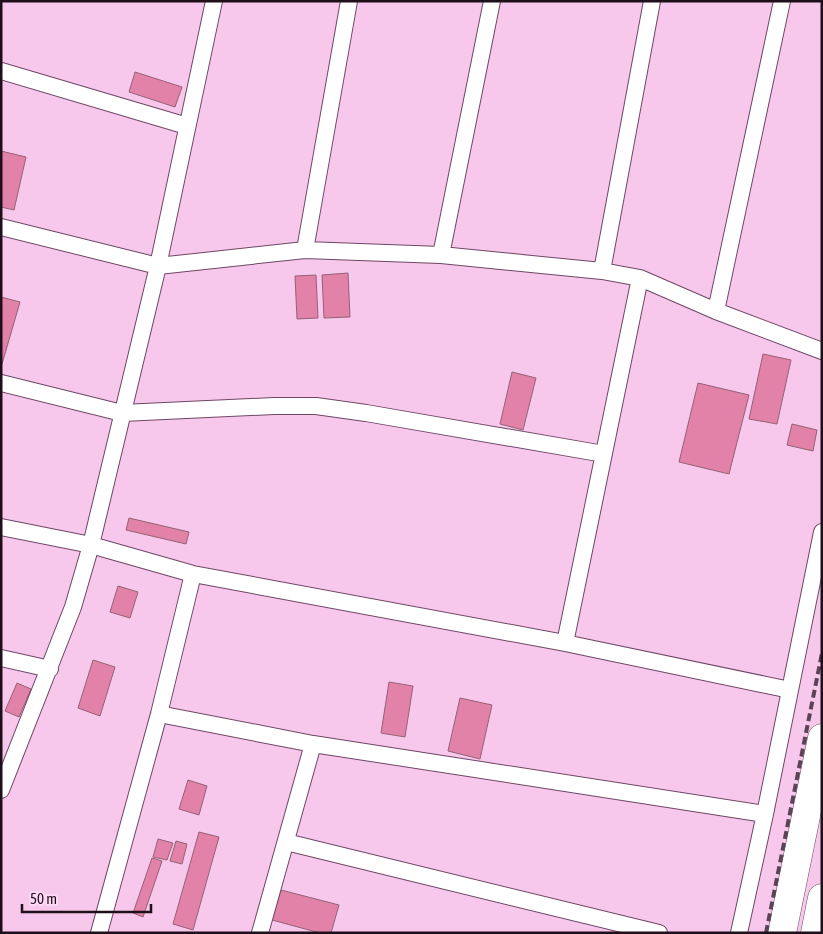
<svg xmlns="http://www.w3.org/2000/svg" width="823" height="934" viewBox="0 0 823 934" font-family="'Asap Condensed',sans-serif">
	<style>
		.building { fill: #e382a8; stroke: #936274 }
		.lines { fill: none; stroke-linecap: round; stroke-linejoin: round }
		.street-casing { stroke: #6e4765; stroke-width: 18 }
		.highway-casing { stroke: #6e4765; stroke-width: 29 }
		.street { stroke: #fff; stroke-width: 16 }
		.highway { stroke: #fff; stroke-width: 28 }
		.rail { stroke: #5c4356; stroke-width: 4; stroke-dasharray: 8 4; stroke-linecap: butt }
	</style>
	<rect width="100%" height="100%" fill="#f7c8eb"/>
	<path class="building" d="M 135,72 L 182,87 L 175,107 L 129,92 Z
		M 1,151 L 26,157 L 14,210 L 1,207 Z
		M 348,273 L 350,317 L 324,318 L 322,275 Z
		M 316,275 L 318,318 L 297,319 L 295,276 Z
		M 1,297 L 20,302 L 2,364 L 1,363 Z
		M 763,354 L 791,360 L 777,424 L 749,419 Z
		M 512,372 L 536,378 L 523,430 L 500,424 Z
		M 698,383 L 749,395 L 729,474 L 679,462 Z
		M 792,424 L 817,430 L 813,451 L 787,445 Z
		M 129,518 L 189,532 L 186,544 L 126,530 Z
		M 118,586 L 138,592 L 130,618 L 110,612 Z
		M 93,660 L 115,667 L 100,716 L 78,708 Z
		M 389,682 L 413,686 L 405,737 L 381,733 Z
		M 17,683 L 31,689 L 19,717 L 5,711 Z
		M 460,698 L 492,705 L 480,759 L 448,751 Z
		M 188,780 L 207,786 L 199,815 L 179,809 Z
		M 199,832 L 219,837 L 193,930 L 173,924 Z
		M 158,839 L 173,843 L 167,860 L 153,857 Z
		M 176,841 L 187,844 L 182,864 L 170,861 Z
		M 152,858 L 162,861 L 143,917 L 133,913 Z
		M 281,890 L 339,905 L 331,933 L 320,933 L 272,920 Z"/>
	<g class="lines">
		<defs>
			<path id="street" d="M 1,71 L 187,126
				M 1,227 L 158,266 L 305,250 L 441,255 L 602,271 L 640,278 L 716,311 L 822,351
				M 305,250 L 349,1
				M 441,255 L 492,1
				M 602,271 L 652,1
				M 716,311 L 782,1
				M 1,383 L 122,413 L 274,406 L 316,406 L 366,413 L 604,454
				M 1,527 L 91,545 L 193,574 L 565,643 L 790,690
				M 565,643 L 640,278
				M 1,658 L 50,669
				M 159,714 L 313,744 L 765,814
				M 1,790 L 73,607 L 91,545 L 158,266 L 214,1
				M 286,842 L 659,933
				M 99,933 L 159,714 L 193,574
				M 260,933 L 313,744
				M 739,933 L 765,814 L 822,532"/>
			<path id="highway" d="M 782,933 L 822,738
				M 815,933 L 822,898"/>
		</defs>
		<use href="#street" class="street-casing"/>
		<use href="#highway" class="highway-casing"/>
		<use href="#street" class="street"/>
		<use href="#highway" class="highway"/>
		<path class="rail" d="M 766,933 L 822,653"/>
	</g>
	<rect width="823" height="934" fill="none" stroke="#1f0f1b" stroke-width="5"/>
	<path d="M22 904v8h129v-8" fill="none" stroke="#1f0f1b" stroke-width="2.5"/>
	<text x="30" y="904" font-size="15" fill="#1f0f1b" stroke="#ffd9f5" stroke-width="4" paint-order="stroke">50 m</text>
</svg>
